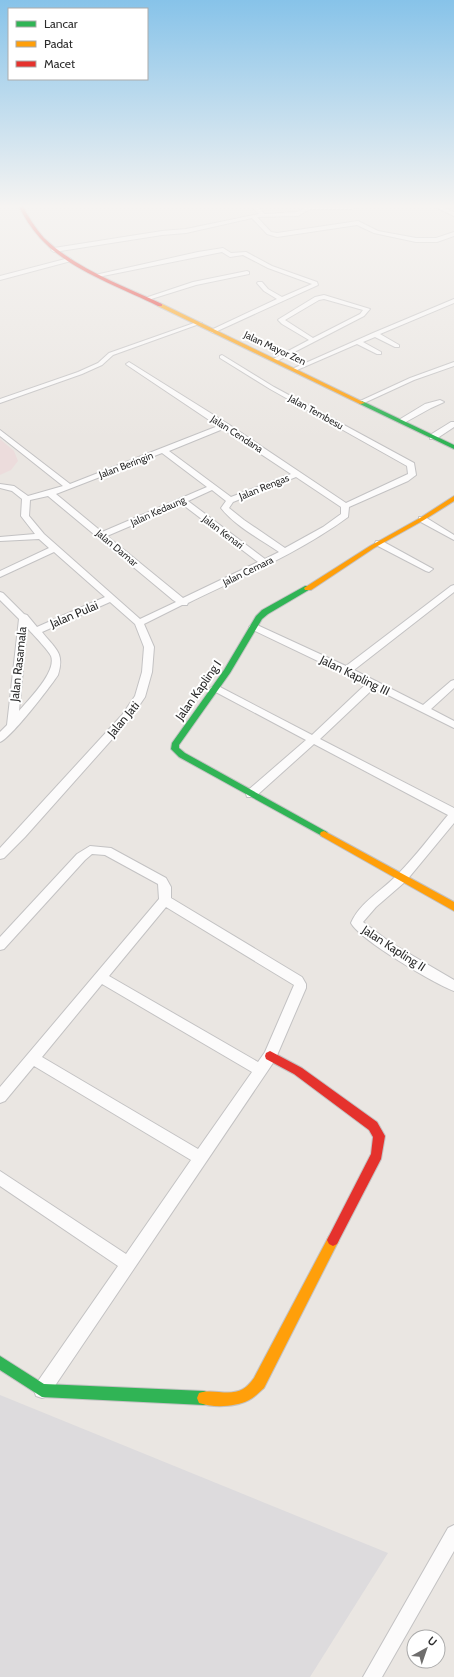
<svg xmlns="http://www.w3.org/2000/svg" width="454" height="1677" viewBox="0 0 454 1677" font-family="Cabin,sans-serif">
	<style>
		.industrial { fill: #dddbdd }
		.medical { fill: #ecdcdc }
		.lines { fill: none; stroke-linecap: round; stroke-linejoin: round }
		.street-casing { stroke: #c3c2c3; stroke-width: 2 }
		.fast-casing { stroke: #c3c2c3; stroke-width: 2 }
		.slow-casing { stroke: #c3c2c3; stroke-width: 2 }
		.jam-casing { stroke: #c3c2c3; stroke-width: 2 }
		.street { fill: #fcfbfb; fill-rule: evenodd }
		.fast { fill: #30b455; fill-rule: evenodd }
		.slow { fill: #ff9f0a; fill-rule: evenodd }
		.jam { fill: #e5322d; fill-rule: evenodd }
		.labels { text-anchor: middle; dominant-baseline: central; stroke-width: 4; stroke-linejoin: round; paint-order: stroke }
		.far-street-label { font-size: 10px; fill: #2c2c2c; stroke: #fff }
		.street-label { font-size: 12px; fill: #2c2c2c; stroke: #fff }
	</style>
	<rect width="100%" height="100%" fill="#eae6e2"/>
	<path class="industrial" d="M 0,1395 L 388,1553 L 310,1677 L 0,1677 Z"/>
	<path class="medical" d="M 0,439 L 14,451 L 18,461 L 11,470 L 0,475 Z"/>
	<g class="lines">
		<defs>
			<path id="street" d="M 250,205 L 255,205 L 265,214 L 297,212 L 307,207 L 318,205 L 366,205 L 351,209 L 310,209 L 298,216 L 257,217 L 271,232 L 277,233 L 358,221 L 378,231 L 416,238 L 436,238 L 454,232 L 454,236 L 437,242 L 416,242 L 374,233 L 357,225 L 277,237 L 267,234 L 252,218 L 186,233 L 162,235 L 54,252 L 51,250 L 54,248 L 162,231 L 186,229 L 259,214 Z
				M 431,205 L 437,205 L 454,212 L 454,216 Z
				M 223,248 L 231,253 L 246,252 L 272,266 L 317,282 L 318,285 L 213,333 L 210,331 L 211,330 L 277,299 L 264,291 L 257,283 L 258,282 L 262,282 L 268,289 L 282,297 L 312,284 L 268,268 L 243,255 L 230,257 L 222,252 L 98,277 L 95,275 L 198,252 Z
				M 69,258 L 71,259 L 71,261 L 0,280 L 0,276 Z
				M 247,271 L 249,272 L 249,274 L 196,285 L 148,300 L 145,298 L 193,282 Z
				M 324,295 L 370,309 L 364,316 L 277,361 L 273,361 L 273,359 L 309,340 L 282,324 L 278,320 L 279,319 L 315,297 ZM 324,299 L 363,310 L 360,314 L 313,338 L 285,320 L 319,300 Z
				M 454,299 L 454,303 L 380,334 L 399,345 L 399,347 L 395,347 L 375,337 L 363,342 L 381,352 L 381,354 L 377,354 L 357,344 L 297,370 L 292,369 L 373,333 Z
				M 197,322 L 202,323 L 113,355 L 102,365 L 82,374 L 0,403 L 0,399 L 78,372 L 98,363 L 109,353 Z
				M 222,355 L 274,387 L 414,463 L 416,475 L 408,481 L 349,507 L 348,517 C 299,553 243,576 188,603 L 187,605 L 182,605 L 144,624 L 154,647 L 152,672 L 145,697 L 130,719 L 25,837 L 4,858 L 0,859 L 0,848 L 122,715 L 135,696 L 142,672 L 144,647 L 135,624 L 110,602 L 42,632 C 55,649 65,652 58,675 C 50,687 11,738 0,742 L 0,732 L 7,725 L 19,619 L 0,600 L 0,592 L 3,593 L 24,614 L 27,615 L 37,627 L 105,597 L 54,552 L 0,577 L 0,571 L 49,548 L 39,539 L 0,541 L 0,537 L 35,534 L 21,516 L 22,499 L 12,491 L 0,488 L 0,484 L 14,486 L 28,496 L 63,486 L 0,436 L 0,430 L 70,484 L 218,426 L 127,365 L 126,364 L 129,362 L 228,424 L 346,503 L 408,474 L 407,466 L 270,389 L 220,358 L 220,356 ZM 223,429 L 291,474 L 231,497 L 169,451 ZM 162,453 L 207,487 L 102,532 L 56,494 ZM 296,477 L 341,507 L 341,514 L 323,527 L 285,548 L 244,520 L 229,508 L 233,502 ZM 212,490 L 226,501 L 221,508 C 235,526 260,539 279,552 L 265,559 L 188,501 ZM 48,496 L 173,600 L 176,602 L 140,619 L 44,534 L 29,516 L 30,500 ZM 182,504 L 258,562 L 183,598 L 107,536 ZM 27,628 C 32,633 49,651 51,656 C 57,672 28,700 19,711 Z
				M 454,362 L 454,366 L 414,380 L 364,403 L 360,403 L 358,402 L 410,378 Z
				M 440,400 L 444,402 L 442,403 L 431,408 L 404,423 L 401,423 L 397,421 L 425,404 Z
				M 451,422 L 454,422 L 454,427 L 436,439 L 430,439 L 430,435 Z
				M 419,517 L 425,517 L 454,535 L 454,540 L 419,521 Z
				M 376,541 L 382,541 L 433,569 L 429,572 L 426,571 L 376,545 L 375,543 Z
				M 454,585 L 454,592 L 354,670 L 423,705 L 451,681 L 454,680 L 454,688 L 431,709 L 454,721 L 454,728 L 374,688 L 320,739 L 454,808 L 454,823 L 406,881 L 376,907 L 363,922 L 391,943 L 454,980 L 454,991 C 435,984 360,940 351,923 C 360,902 383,890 398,874 C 416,856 432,834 448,815 L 314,744 L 255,797 L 247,797 L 246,794 L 247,791 L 306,740 L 212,690 L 210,688 L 215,685 L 218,686 L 312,735 L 366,684 L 251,629 L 249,627 L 251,625 L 257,625 L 346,666 L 451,586 Z
				M 90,846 L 111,848 L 166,878 L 171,887 L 171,898 L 302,977 L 306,984 L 306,988 L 275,1060 L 48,1396 L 42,1398 L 36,1396 L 34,1390 L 36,1384 L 118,1266 L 0,1186 L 0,1171 L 126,1254 L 191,1160 L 34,1066 L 5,1101 L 0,1103 L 0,1087 L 159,899 L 158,884 L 105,855 L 92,854 L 85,860 L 4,949 L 0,950 L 0,937 L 77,854 ZM 166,907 L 294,985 L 265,1052 L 258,1062 L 109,976 ZM 102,984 L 252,1072 L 198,1149 L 42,1057 Z
				M 454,1525 L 454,1551 L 382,1677 L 363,1677 L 448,1528 Z"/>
			<path id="fast" d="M 362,401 L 454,445 L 454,449 L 360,404 L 359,403 Z
				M 305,586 L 311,586 L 312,588 L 268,614 L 262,619 L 230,673 L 179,745 L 179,748 L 185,753 L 327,832 L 328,834 L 327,836 L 324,837 L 179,757 L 171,749 L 172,743 L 224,670 L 256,616 L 262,610 Z
				M 0,1356 L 44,1384 L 204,1391 L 209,1393 L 211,1398 L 209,1403 L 204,1405 L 42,1397 L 0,1370 Z"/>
			<path id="slow" d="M 158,304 L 162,304 L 365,403 L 360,404 L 158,306 Z
				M 454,496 L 454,501 L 424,520 L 374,548 L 311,590 L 305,590 L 304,588 L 370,546 L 420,518 Z
				M 324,831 L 454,902 L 454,911 L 321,836 L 320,834 L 321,832 Z
				M 333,1234 L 337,1236 L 339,1240 L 337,1244 L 264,1388 C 259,1392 255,1397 249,1400 C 236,1407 213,1408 199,1403 L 197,1398 L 199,1393 C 213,1388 229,1397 243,1389 C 247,1387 251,1382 254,1378 L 329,1236 Z"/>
			<path id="jam" d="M 18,205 L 22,205 C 28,216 35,228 44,238 C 76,269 122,285 162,304 L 162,306 L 158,306 C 120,287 69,270 40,238 C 31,228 24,217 18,205 Z
				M 270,1051 L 302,1068 L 377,1122 L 385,1136 L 381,1159 L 337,1244 L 333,1246 L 329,1244 L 327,1240 L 371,1154 L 373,1137 L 369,1130 L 294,1074 L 266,1059 L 265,1056 L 266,1053 Z"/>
		</defs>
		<use href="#street" class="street-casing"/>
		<use href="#fast" class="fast-casing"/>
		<use href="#slow" class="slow-casing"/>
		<use href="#jam" class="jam-casing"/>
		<use href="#street" class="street"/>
		<use href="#fast" class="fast"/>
		<use href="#slow" class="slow"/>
		<use href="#jam" class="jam"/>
	</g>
	<linearGradient id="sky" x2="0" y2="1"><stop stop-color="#87c3e9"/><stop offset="0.47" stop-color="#f6f4f2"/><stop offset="1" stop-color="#f6f4f2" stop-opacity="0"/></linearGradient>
	<rect width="454" height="439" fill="url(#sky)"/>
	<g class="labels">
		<g class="far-street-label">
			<text transform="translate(275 348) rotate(25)">Jalan Mayor Zen</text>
			<text transform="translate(316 412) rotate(29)">Jalan Tembesu</text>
			<text transform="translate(237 434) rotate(33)">Jalan Cendana</text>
			<text transform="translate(126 465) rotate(-21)">Jalan Beringin</text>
			<text transform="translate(264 487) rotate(-22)">Jalan Rengas</text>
			<text transform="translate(158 511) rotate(-24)">Jalan Kedaung</text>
			<text transform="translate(223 532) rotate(37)">Jalan Kenari</text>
			<text transform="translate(117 548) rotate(40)">Jalan Damar</text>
			<text transform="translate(248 571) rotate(-26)">Jalan Cemara</text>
		</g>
		<g class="street-label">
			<text transform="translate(74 614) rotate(-23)">Jalan Pulai</text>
			<text transform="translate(18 664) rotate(-84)">Jalan Rasamala</text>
			<text transform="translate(355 675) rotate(26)">Jalan Kapling III</text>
			<text transform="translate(198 690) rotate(-55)">Jalan Kapling I</text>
			<text transform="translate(123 719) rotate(-50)">Jalan Jati</text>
			<text transform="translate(394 948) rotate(33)">Jalan Kapling II</text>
		</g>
	</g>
	<rect x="8" y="8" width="140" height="72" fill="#ffffff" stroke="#ababab"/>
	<rect x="16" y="21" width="20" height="6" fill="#30b455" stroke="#ababab"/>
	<text x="44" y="28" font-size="12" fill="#2c2c2c">Lancar</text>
	<rect x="16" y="41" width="20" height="6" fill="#ff9f0a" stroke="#ababab"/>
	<text x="44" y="48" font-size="12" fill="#2c2c2c">Padat</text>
	<rect x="16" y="61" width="20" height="6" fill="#e5322d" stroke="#ababab"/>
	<text x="44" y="68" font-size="12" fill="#2c2c2c">Macet</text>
	<g transform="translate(426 1649) rotate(40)"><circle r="19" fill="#ffffff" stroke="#ababab"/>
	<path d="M0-3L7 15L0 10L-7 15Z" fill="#6e6d6c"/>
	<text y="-6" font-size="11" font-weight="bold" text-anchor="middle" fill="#2c2c2c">U</text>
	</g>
</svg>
